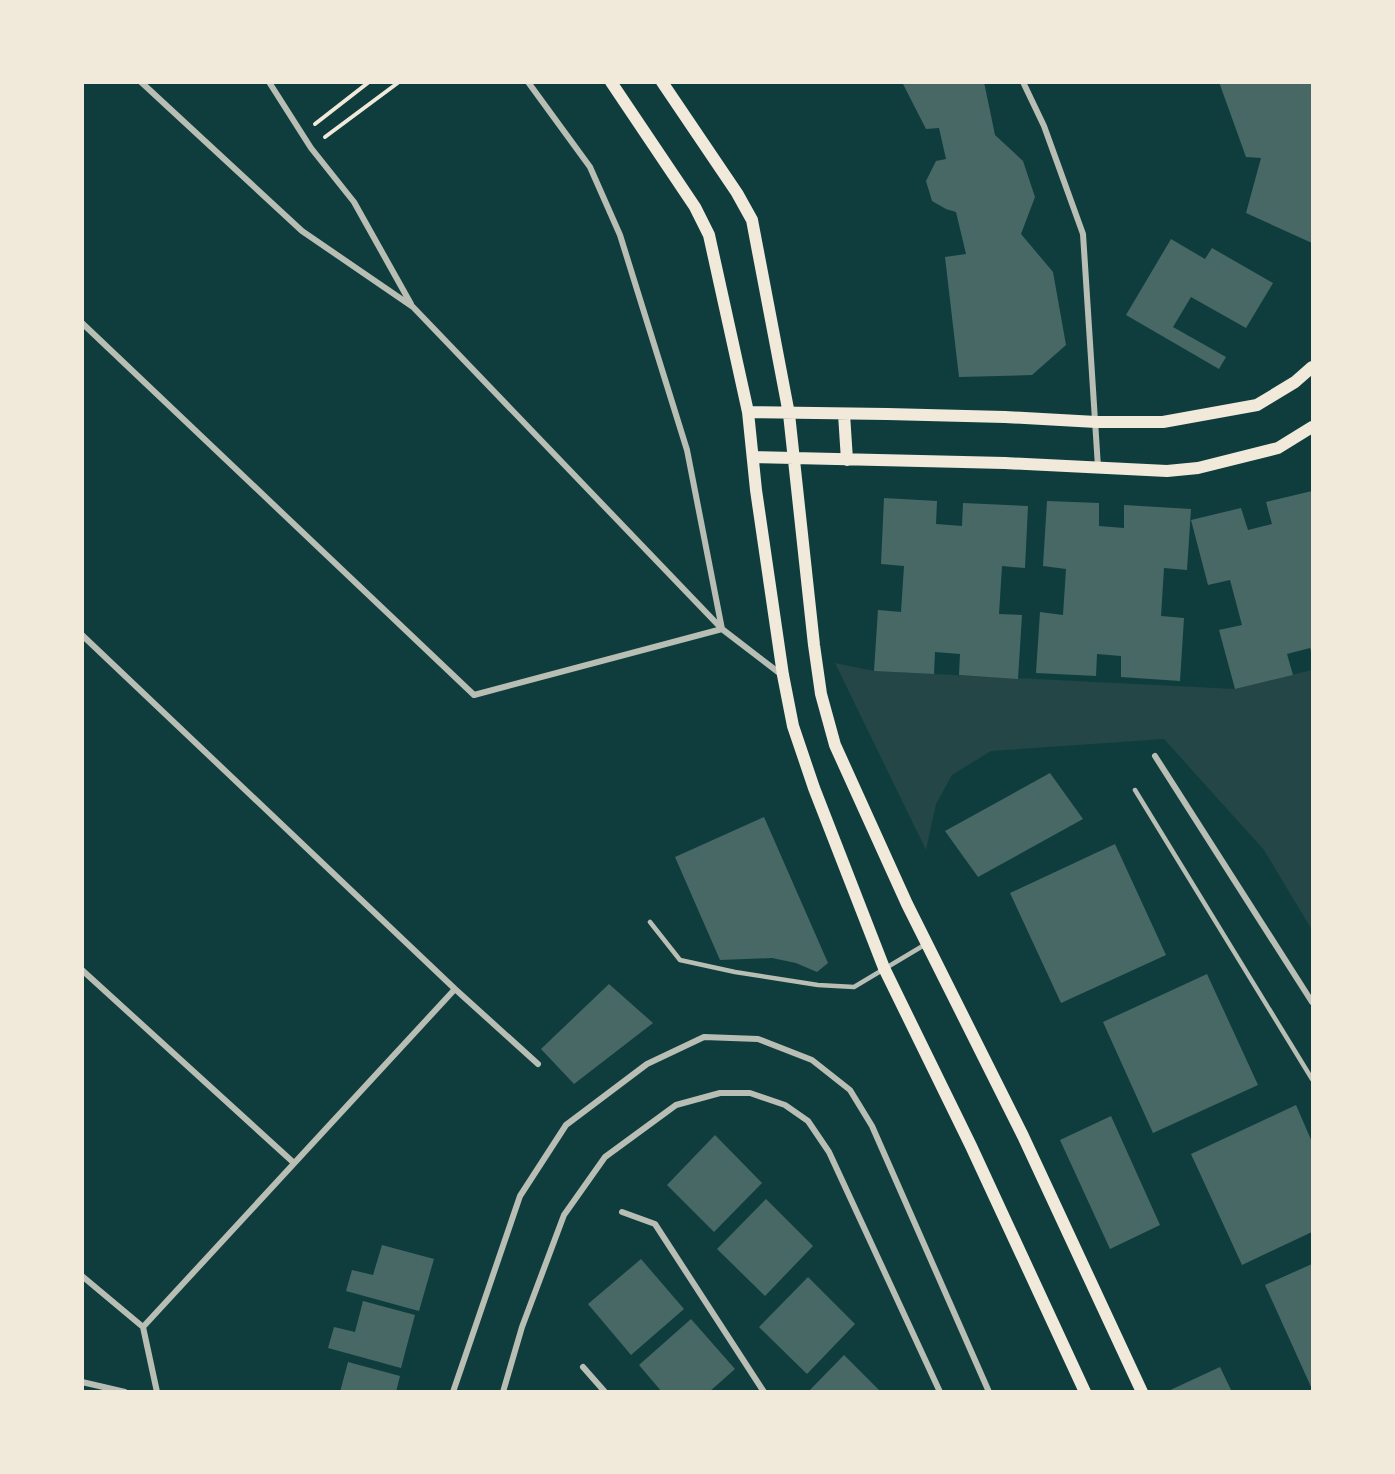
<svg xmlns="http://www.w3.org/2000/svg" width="1395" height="1474" viewBox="0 0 1395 1474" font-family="'Titillium Web',sans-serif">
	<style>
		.green { fill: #244646 }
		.building { fill: #486865 }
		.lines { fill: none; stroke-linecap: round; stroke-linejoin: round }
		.path { stroke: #f1e9da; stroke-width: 4 }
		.service { stroke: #b8beb3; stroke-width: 4.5 }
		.minor { stroke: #b8beb3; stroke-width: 6 }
		.secondary { stroke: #f1e9da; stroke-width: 12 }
	</style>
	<rect width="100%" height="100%" fill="#0f3d3e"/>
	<path class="green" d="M 835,663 L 874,671 L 1235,689 L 1312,670 L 1312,930 L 1264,850 L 1164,739 L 991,751 L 952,775 L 936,804 L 926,850 Z"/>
	<path class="building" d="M 902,82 L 984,82 L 995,135 L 1023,161 L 1035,197 L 1021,234 L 1053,272 L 1066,345 L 1032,375 L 959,377 L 945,257 L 966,254 L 956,212 L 946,209 L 932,201 L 926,181 L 936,161 L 946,159 L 939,128 L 926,129 Z
		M 1219,82 L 1312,82 L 1312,243 L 1246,213 L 1261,158 L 1246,157 Z
		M 1171,239 L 1205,259 L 1212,248 L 1273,283 L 1246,328 L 1191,297 L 1173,327 L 1226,357 L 1219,369 L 1126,315 Z
		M 1312,491 L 1312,653 L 1310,648 L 1287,654 L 1293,675 L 1235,689 L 1219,630 L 1242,625 L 1230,580 L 1208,585 L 1191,520 L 1241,508 L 1248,530 L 1272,524 L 1266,502 Z
		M 884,498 L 937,501 L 936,524 L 962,526 L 963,503 L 1028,506 L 1025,568 L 1002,566 L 999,614 L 1022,615 L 1018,679 L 959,675 L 960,654 L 935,652 L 934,674 L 874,671 L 878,610 L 901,612 L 904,566 L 881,564 Z
		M 1047,501 L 1099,503 L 1099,526 L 1124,528 L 1124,505 L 1191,509 L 1187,570 L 1164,568 L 1161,616 L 1184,618 L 1180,681 L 1121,677 L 1121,656 L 1097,654 L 1096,676 L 1036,673 L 1040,612 L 1063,615 L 1066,569 L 1043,566 Z
		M 1050,773 L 1083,819 L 978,877 L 945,831 Z
		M 764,817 L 828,963 L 817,972 L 796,963 L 772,958 L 720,960 L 675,857 Z
		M 1115,844 L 1166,955 L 1061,1003 L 1010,893 Z
		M 1207,974 L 1258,1085 L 1153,1133 L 1103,1022 Z
		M 609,984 L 653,1023 L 574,1084 L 541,1049 Z
		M 1296,1105 L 1312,1142 L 1312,1232 L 1242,1265 L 1191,1154 Z
		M 1111,1116 L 1160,1225 L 1110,1249 L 1060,1140 Z
		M 715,1135 L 762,1183 L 714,1232 L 667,1185 Z
		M 766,1199 L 813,1246 L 765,1296 L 717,1249 Z
		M 382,1245 L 434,1259 L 419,1311 L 346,1291 L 352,1270 L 373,1275 Z
		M 641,1259 L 684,1309 L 631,1355 L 588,1304 Z
		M 1312,1264 L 1312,1389 L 1265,1285 Z
		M 808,1277 L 855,1324 L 807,1374 L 759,1327 Z
		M 363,1301 L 415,1315 L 401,1368 L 328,1348 L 334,1327 L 355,1332 Z
		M 691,1319 L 735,1369 L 709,1392 L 662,1392 L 639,1365 Z
		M 844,1355 L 881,1392 L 808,1392 Z
		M 348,1362 L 400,1376 L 396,1392 L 340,1392 Z
		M 1220,1367 L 1232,1392 L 1166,1392 Z"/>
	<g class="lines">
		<path class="path" d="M 315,124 L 369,82
			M 325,137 L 399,82"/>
		<path class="service" d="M 1135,790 L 1312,1079
			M 650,922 L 680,960 L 735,972 L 818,985 L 854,987 L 926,944"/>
		<path class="minor" d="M 141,82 L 302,231 L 413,307 L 722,629 L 782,675
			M 269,82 L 311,148 L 354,202 L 411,304
			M 1023,82 L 1044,126 L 1083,234 L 1098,467
			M 82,323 L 474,695 L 722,629 L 687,450 L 620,235 L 590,167 L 528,82
			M 82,635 L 455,989 L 538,1064
			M 1155,756 L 1312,1002
			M 82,970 L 294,1163
			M 622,1212 L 655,1224 L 764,1392
			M 82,1276 L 143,1327
			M 143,1327 L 455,989
			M 143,1327 L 157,1392
			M 583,1367 L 605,1392
			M 82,1382 L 125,1392
			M 453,1392 L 520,1196 L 566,1125 L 647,1064 L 704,1037 L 758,1039 L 812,1060 L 850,1090 L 872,1126 L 989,1392
			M 503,1392 L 522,1327 L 564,1215 L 605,1157 L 676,1105 L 720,1093 L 750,1093 L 785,1105 L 808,1121 L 829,1152 L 940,1392"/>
		<path class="secondary" d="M 611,82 L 695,207 L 709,235 L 748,412 L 756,490 L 783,675 L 793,726 L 814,788 L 884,968 L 971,1146 L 1085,1392
			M 662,82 L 737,193 L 752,220 L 789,414 L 814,645 L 821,694 L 835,745 L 907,904 L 1023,1136 L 1142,1392
			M 748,412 L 887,414 L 1005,417 L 1096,422 L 1163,422 L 1257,405 L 1295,382 L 1312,367
			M 844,414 L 847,460
			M 753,457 L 1005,463 L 1167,471 L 1198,468 L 1278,448 L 1312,427"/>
	</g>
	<rect width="1395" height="1474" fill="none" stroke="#f1e9da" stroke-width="168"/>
</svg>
